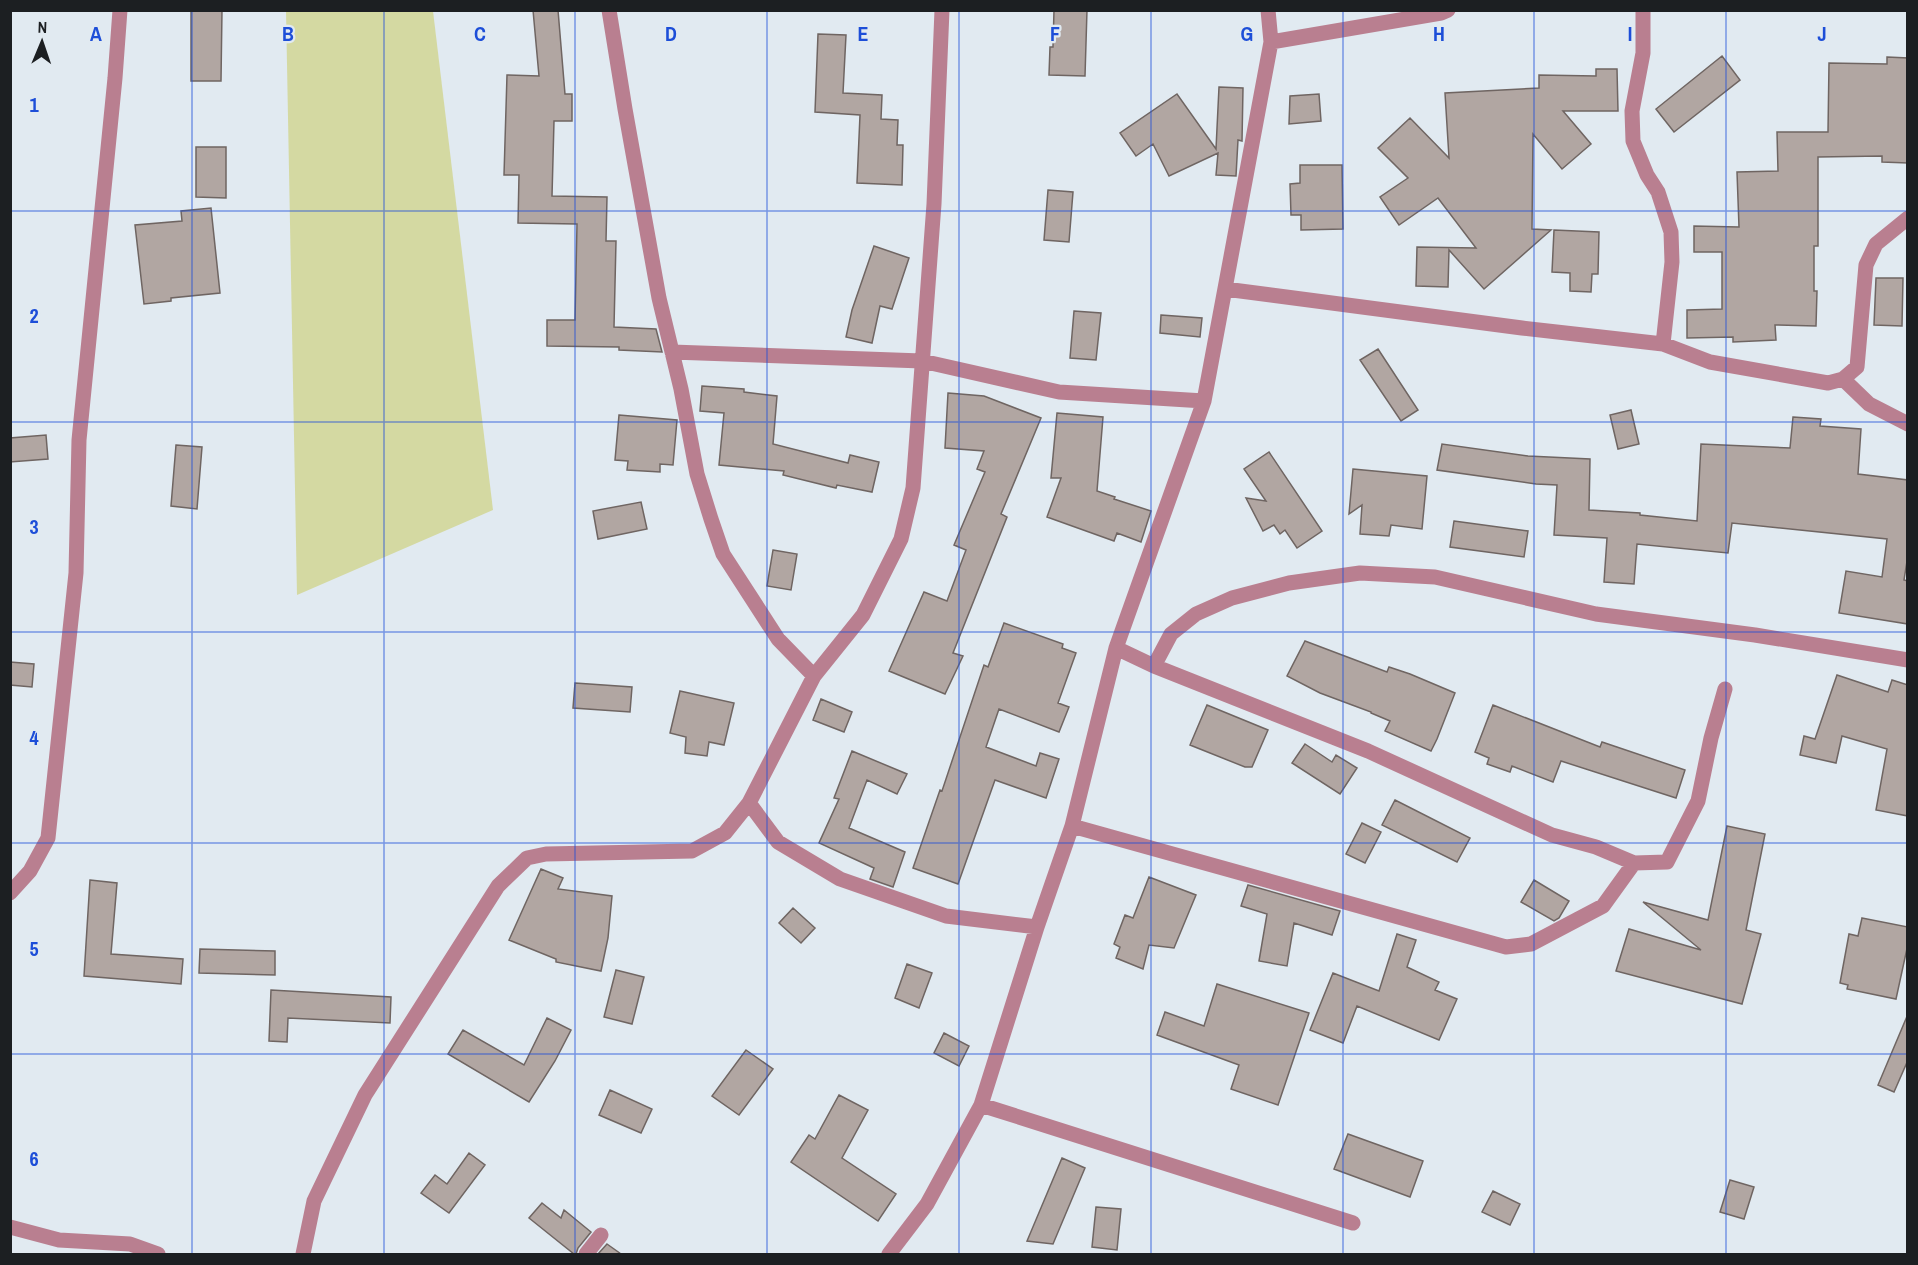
<svg xmlns="http://www.w3.org/2000/svg" width="1918" height="1265" viewBox="0 0 1918 1265" font-family="'Archivo Narrow',sans-serif">
	<style>
		.green { fill: #d4d9a2 }
		.building { fill: #b1a6a2; stroke: #6f6562; stroke-width: 1.5 }
		.lines { fill: none; stroke-linecap: round; stroke-linejoin: round }
		.street { stroke: #b97f90; stroke-width: 15 }
		.grid { fill: none; stroke: #1d4ed8; stroke-width: 1.5; stroke-opacity: 0.55 }
		.grid-label { font-size: 20px; text-anchor: middle; font-weight: bold; fill: #1d4ed8; stroke: #e1eaf1; stroke-width: 4.5; stroke-linejoin: round; paint-order: stroke }
	</style>
	<rect width="100%" height="100%" fill="#e1eaf1"/>
	<path class="green" d="M 286,11 L 433,11 L 493,510 L 297,595 Z"/>
	<path class="building" d="M 191,10 L 222,10 L 221,81 L 191,81 Z
		M 533,10 L 558,10 L 565,94 L 572,94 L 572,121 L 554,121 L 552,196 L 607,197 L 606,241 L 616,241 L 614,327 L 656,329 L 662,352 L 619,350 L 619,347 L 547,346 L 547,320 L 575,320 L 577,224 L 518,223 L 519,175 L 504,175 L 507,75 L 539,76 Z
		M 1054,10 L 1087,10 L 1085,76 L 1049,75 L 1050,47 L 1053,47 Z
		M 818,34 L 846,35 L 843,93 L 882,95 L 881,119 L 898,120 L 897,145 L 903,145 L 902,185 L 857,183 L 860,115 L 815,112 Z
		M 1722,56 L 1740,80 L 1674,132 L 1656,109 Z
		M 1887,57 L 1908,58 L 1908,163 L 1882,162 L 1882,156 L 1818,157 L 1818,246 L 1814,246 L 1814,291 L 1817,291 L 1816,326 L 1775,325 L 1776,340 L 1733,342 L 1733,337 L 1687,338 L 1687,310 L 1722,309 L 1722,252 L 1694,252 L 1694,226 L 1739,227 L 1737,172 L 1778,171 L 1777,132 L 1828,132 L 1829,63 L 1887,64 Z
		M 1596,69 L 1617,69 L 1618,111 L 1563,111 L 1591,144 L 1562,169 L 1533,134 L 1532,229 L 1551,230 L 1484,289 L 1449,250 L 1448,287 L 1416,286 L 1417,247 L 1476,248 L 1438,198 L 1399,225 L 1380,197 L 1408,178 L 1378,148 L 1410,118 L 1449,158 L 1445,93 L 1539,88 L 1539,75 L 1596,76 Z
		M 1219,87 L 1243,88 L 1242,141 L 1238,140 L 1236,176 L 1216,175 L 1218,153 L 1169,176 L 1153,144 L 1136,156 L 1120,133 L 1177,94 L 1216,149 Z
		M 1319,94 L 1321,121 L 1289,124 L 1290,96 Z
		M 196,147 L 226,147 L 226,198 L 196,197 Z
		M 1300,165 L 1342,165 L 1343,229 L 1301,230 L 1301,215 L 1291,215 L 1290,184 L 1300,183 Z
		M 1048,190 L 1073,192 L 1069,242 L 1044,240 Z
		M 211,208 L 220,293 L 171,298 L 171,301 L 144,304 L 135,225 L 182,221 L 181,211 Z
		M 1554,230 L 1599,232 L 1598,274 L 1592,274 L 1591,292 L 1570,291 L 1570,273 L 1552,272 Z
		M 874,246 L 909,258 L 892,309 L 880,306 L 872,343 L 846,337 L 852,310 Z
		M 1876,278 L 1903,278 L 1902,326 L 1874,325 Z
		M 1074,311 L 1101,313 L 1096,360 L 1070,358 Z
		M 1161,315 L 1202,318 L 1200,337 L 1160,333 Z
		M 1378,349 L 1418,410 L 1401,421 L 1360,360 Z
		M 702,386 L 744,389 L 744,392 L 777,396 L 773,444 L 848,463 L 850,455 L 879,462 L 872,492 L 837,485 L 836,488 L 783,475 L 784,471 L 719,465 L 724,413 L 700,411 Z
		M 948,393 L 984,396 L 1041,418 L 1001,514 L 1007,517 L 953,653 L 963,656 L 945,694 L 889,671 L 924,592 L 947,601 L 966,550 L 954,545 L 985,472 L 977,469 L 984,451 L 945,448 Z
		M 1631,410 L 1639,444 L 1618,449 L 1610,415 Z
		M 1057,413 L 1103,417 L 1097,491 L 1115,497 L 1114,499 L 1151,511 L 1141,542 L 1117,533 L 1114,541 L 1047,517 L 1061,478 L 1051,478 Z
		M 619,415 L 677,420 L 673,465 L 660,464 L 660,472 L 627,470 L 628,461 L 615,460 Z
		M 1793,417 L 1821,419 L 1820,426 L 1861,429 L 1858,474 L 1908,480 L 1908,555 L 1904,580 L 1908,581 L 1908,624 L 1839,613 L 1846,571 L 1882,577 L 1887,539 L 1732,523 L 1728,553 L 1637,544 L 1634,584 L 1604,582 L 1607,538 L 1554,535 L 1557,485 L 1536,484 L 1437,470 L 1442,444 L 1528,456 L 1590,459 L 1589,510 L 1640,513 L 1640,515 L 1697,521 L 1701,444 L 1790,448 Z
		M 46,435 L 48,459 L 10,462 L 10,438 Z
		M 176,445 L 202,447 L 197,509 L 171,506 Z
		M 1269,452 L 1322,531 L 1297,548 L 1285,530 L 1280,534 L 1274,525 L 1263,531 L 1246,498 L 1266,501 L 1244,469 Z
		M 1353,469 L 1427,476 L 1422,529 L 1391,525 L 1389,536 L 1360,534 L 1362,505 L 1349,514 Z
		M 641,502 L 647,529 L 598,539 L 593,511 Z
		M 1454,521 L 1528,531 L 1524,557 L 1450,547 Z
		M 773,550 L 797,554 L 791,590 L 767,586 Z
		M 1004,623 L 1063,644 L 1062,648 L 1076,653 L 1058,703 L 1069,707 L 1059,732 L 999,709 L 986,747 L 1036,766 L 1040,753 L 1059,759 L 1046,798 L 995,780 L 958,884 L 913,868 L 940,790 L 942,791 L 984,665 L 988,667 Z
		M 1305,641 L 1387,672 L 1389,667 L 1410,674 L 1455,693 L 1437,739 L 1431,751 L 1385,731 L 1390,721 L 1371,713 L 1371,712 L 1320,693 L 1287,676 Z
		M 10,662 L 34,664 L 32,687 L 10,685 Z
		M 1837,675 L 1888,692 L 1892,680 L 1908,685 L 1908,816 L 1876,810 L 1887,749 L 1842,736 L 1836,763 L 1800,755 L 1804,736 L 1815,739 Z
		M 575,683 L 632,687 L 630,712 L 573,708 Z
		M 680,691 L 734,703 L 724,745 L 709,742 L 707,756 L 685,753 L 686,737 L 670,733 Z
		M 821,699 L 852,712 L 844,732 L 813,720 Z
		M 1207,705 L 1268,730 L 1252,767 L 1245,767 L 1190,745 Z
		M 1493,705 L 1600,747 L 1602,742 L 1685,770 L 1676,798 L 1561,761 L 1553,782 L 1512,766 L 1510,772 L 1487,764 L 1489,758 L 1475,752 Z
		M 1305,744 L 1332,762 L 1336,755 L 1357,768 L 1340,794 L 1292,763 Z
		M 852,751 L 907,774 L 897,794 L 867,780 L 849,828 L 905,852 L 893,887 L 870,879 L 874,868 L 819,843 L 839,799 L 834,798 Z
		M 1395,800 L 1470,838 L 1457,862 L 1382,825 Z
		M 1362,823 L 1381,832 L 1365,863 L 1346,854 Z
		M 1727,826 L 1765,834 L 1746,930 L 1761,934 L 1742,1004 L 1616,971 L 1629,929 L 1701,950 L 1643,902 L 1708,920 Z
		M 541,869 L 563,878 L 558,889 L 612,896 L 608,938 L 601,971 L 556,962 L 556,959 L 509,940 Z
		M 1149,877 L 1196,895 L 1174,948 L 1149,945 L 1143,969 L 1116,958 L 1120,947 L 1114,944 L 1125,915 L 1133,918 Z
		M 90,880 L 117,883 L 111,954 L 183,959 L 181,984 L 84,976 Z
		M 1534,880 L 1569,901 L 1559,918 L 1554,921 L 1521,902 Z
		M 1248,885 L 1340,911 L 1332,935 L 1294,923 L 1287,966 L 1259,961 L 1267,914 L 1241,906 Z
		M 793,908 L 815,928 L 801,943 L 779,923 Z
		M 1862,918 L 1908,927 L 1908,944 L 1896,999 L 1847,989 L 1848,985 L 1840,983 L 1849,934 L 1858,936 Z
		M 1397,934 L 1416,940 L 1407,967 L 1439,982 L 1435,990 L 1457,999 L 1439,1040 L 1357,1006 L 1343,1043 L 1310,1030 L 1333,973 L 1379,991 Z
		M 200,949 L 275,951 L 275,975 L 199,973 Z
		M 907,964 L 932,973 L 919,1008 L 895,998 Z
		M 616,970 L 644,977 L 632,1024 L 604,1017 Z
		M 1217,984 L 1309,1013 L 1278,1105 L 1231,1089 L 1239,1065 L 1157,1035 L 1165,1012 L 1204,1026 Z
		M 271,990 L 391,997 L 390,1023 L 288,1018 L 287,1042 L 269,1041 Z
		M 1908,1014 L 1908,1060 L 1894,1092 L 1878,1085 Z
		M 547,1018 L 571,1030 L 555,1061 L 529,1102 L 448,1054 L 463,1030 L 524,1065 Z
		M 944,1033 L 969,1046 L 959,1066 L 934,1053 Z
		M 746,1050 L 773,1069 L 739,1115 L 712,1096 Z
		M 610,1090 L 652,1109 L 641,1133 L 599,1115 Z
		M 839,1095 L 868,1110 L 842,1158 L 896,1194 L 878,1221 L 791,1162 L 809,1135 L 815,1139 Z
		M 1348,1134 L 1423,1161 L 1410,1197 L 1334,1169 Z
		M 469,1153 L 485,1165 L 449,1213 L 421,1193 L 435,1175 L 447,1184 Z
		M 1062,1158 L 1085,1168 L 1053,1244 L 1027,1241 Z
		M 1730,1180 L 1754,1187 L 1744,1219 L 1720,1212 Z
		M 1493,1191 L 1520,1204 L 1510,1225 L 1482,1212 Z
		M 542,1203 L 561,1218 L 564,1210 L 591,1232 L 578,1248 L 576,1254 L 574,1254 L 529,1218 Z
		M 1096,1207 L 1121,1209 L 1117,1250 L 1092,1247 Z
		M 607,1244 L 621,1254 L 598,1254 Z"/>
	<g class="lines">
		<path class="street" d="M 609,10 L 625,109 L 659,298 L 681,389 L 697,474 L 711,519 L 723,554 L 778,639 L 814,676
			M 1643,10 L 1643,53 L 1632,111 L 1633,141 L 1647,175 L 1658,192 L 1671,232 L 1672,262 L 1663,344
			M 1271,42 L 1441,13 L 1448,10
			M 1225,289 L 1522,328 L 1663,344 L 1710,362 L 1828,383 L 1843,379 L 1857,367 L 1866,265 L 1876,244 L 1908,218
			M 672,352 L 922,361 L 1059,392 L 1204,401
			M 1843,379 L 1869,404 L 1908,424
			M 1116,648 L 1154,666 L 1368,751 L 1552,835 L 1596,847 L 1634,863 L 1667,862 L 1698,801 L 1711,738 L 1725,689
			M 1154,666 L 1171,634 L 1196,614 L 1232,598 L 1289,583 L 1360,573 L 1435,577 L 1596,614 L 1755,635 L 1908,660
			M 749,803 L 778,842 L 840,879 L 946,916 L 1037,927
			M 1072,826 L 1506,947 L 1531,944 L 1603,906 L 1634,863
			M 10,893 L 30,871 L 48,838 L 76,573 L 79,440 L 115,78 L 120,10
			M 981,1105 L 1353,1223
			M 10,1227 L 59,1240 L 130,1244 L 158,1254
			M 303,1254 L 314,1201 L 365,1095 L 498,886 L 527,858 L 546,854 L 692,851 L 725,833 L 749,803 L 814,676 L 863,615 L 901,539 L 913,488 L 934,204 L 942,10
			M 586,1254 L 601,1235
			M 889,1254 L 927,1204 L 981,1105 L 1037,927 L 1072,826 L 1116,648 L 1204,401 L 1271,42 L 1268,10"/>
	</g>
	<path class="grid" d="M 192,10 L 192,1254M 384,10 L 384,1254M 575,10 L 575,1254M 767,10 L 767,1254M 959,10 L 959,1254M 1151,10 L 1151,1254M 1343,10 L 1343,1254M 1534,10 L 1534,1254M 1726,10 L 1726,1254M 10,211 L 1908,211M 10,422 L 1908,422M 10,632 L 1908,632M 10,843 L 1908,843M 10,1054 L 1908,1054"/>
	<g class="grid-label">
		<text x="96" y="41">A</text>
		<text x="288" y="41">B</text>
		<text x="480" y="41">C</text>
		<text x="671" y="41">D</text>
		<text x="863" y="41">E</text>
		<text x="1055" y="41">F</text>
		<text x="1247" y="41">G</text>
		<text x="1439" y="41">H</text>
		<text x="1630" y="41">I</text>
		<text x="1822" y="41">J</text>
		<text x="34" y="112">1</text>
		<text x="34" y="323">2</text>
		<text x="34" y="534">3</text>
		<text x="34" y="745">4</text>
		<text x="34" y="956">5</text>
		<text x="34" y="1166">6</text>
	</g>
	<rect width="1918" height="1265" fill="none" stroke="#1c1f22" stroke-width="24"/>
	<g transform="translate(42 42) rotate(2)" stroke="#e1eaf1" stroke-width="4.5" paint-order="stroke">
	<path d="M0-4.5L10 22L0 15L-10 22Z" fill="#1c1f22"/>
	<text y="-9" font-size="16" font-weight="bold" text-anchor="middle" fill="#1c1f22">N</text>
	</g>
</svg>
